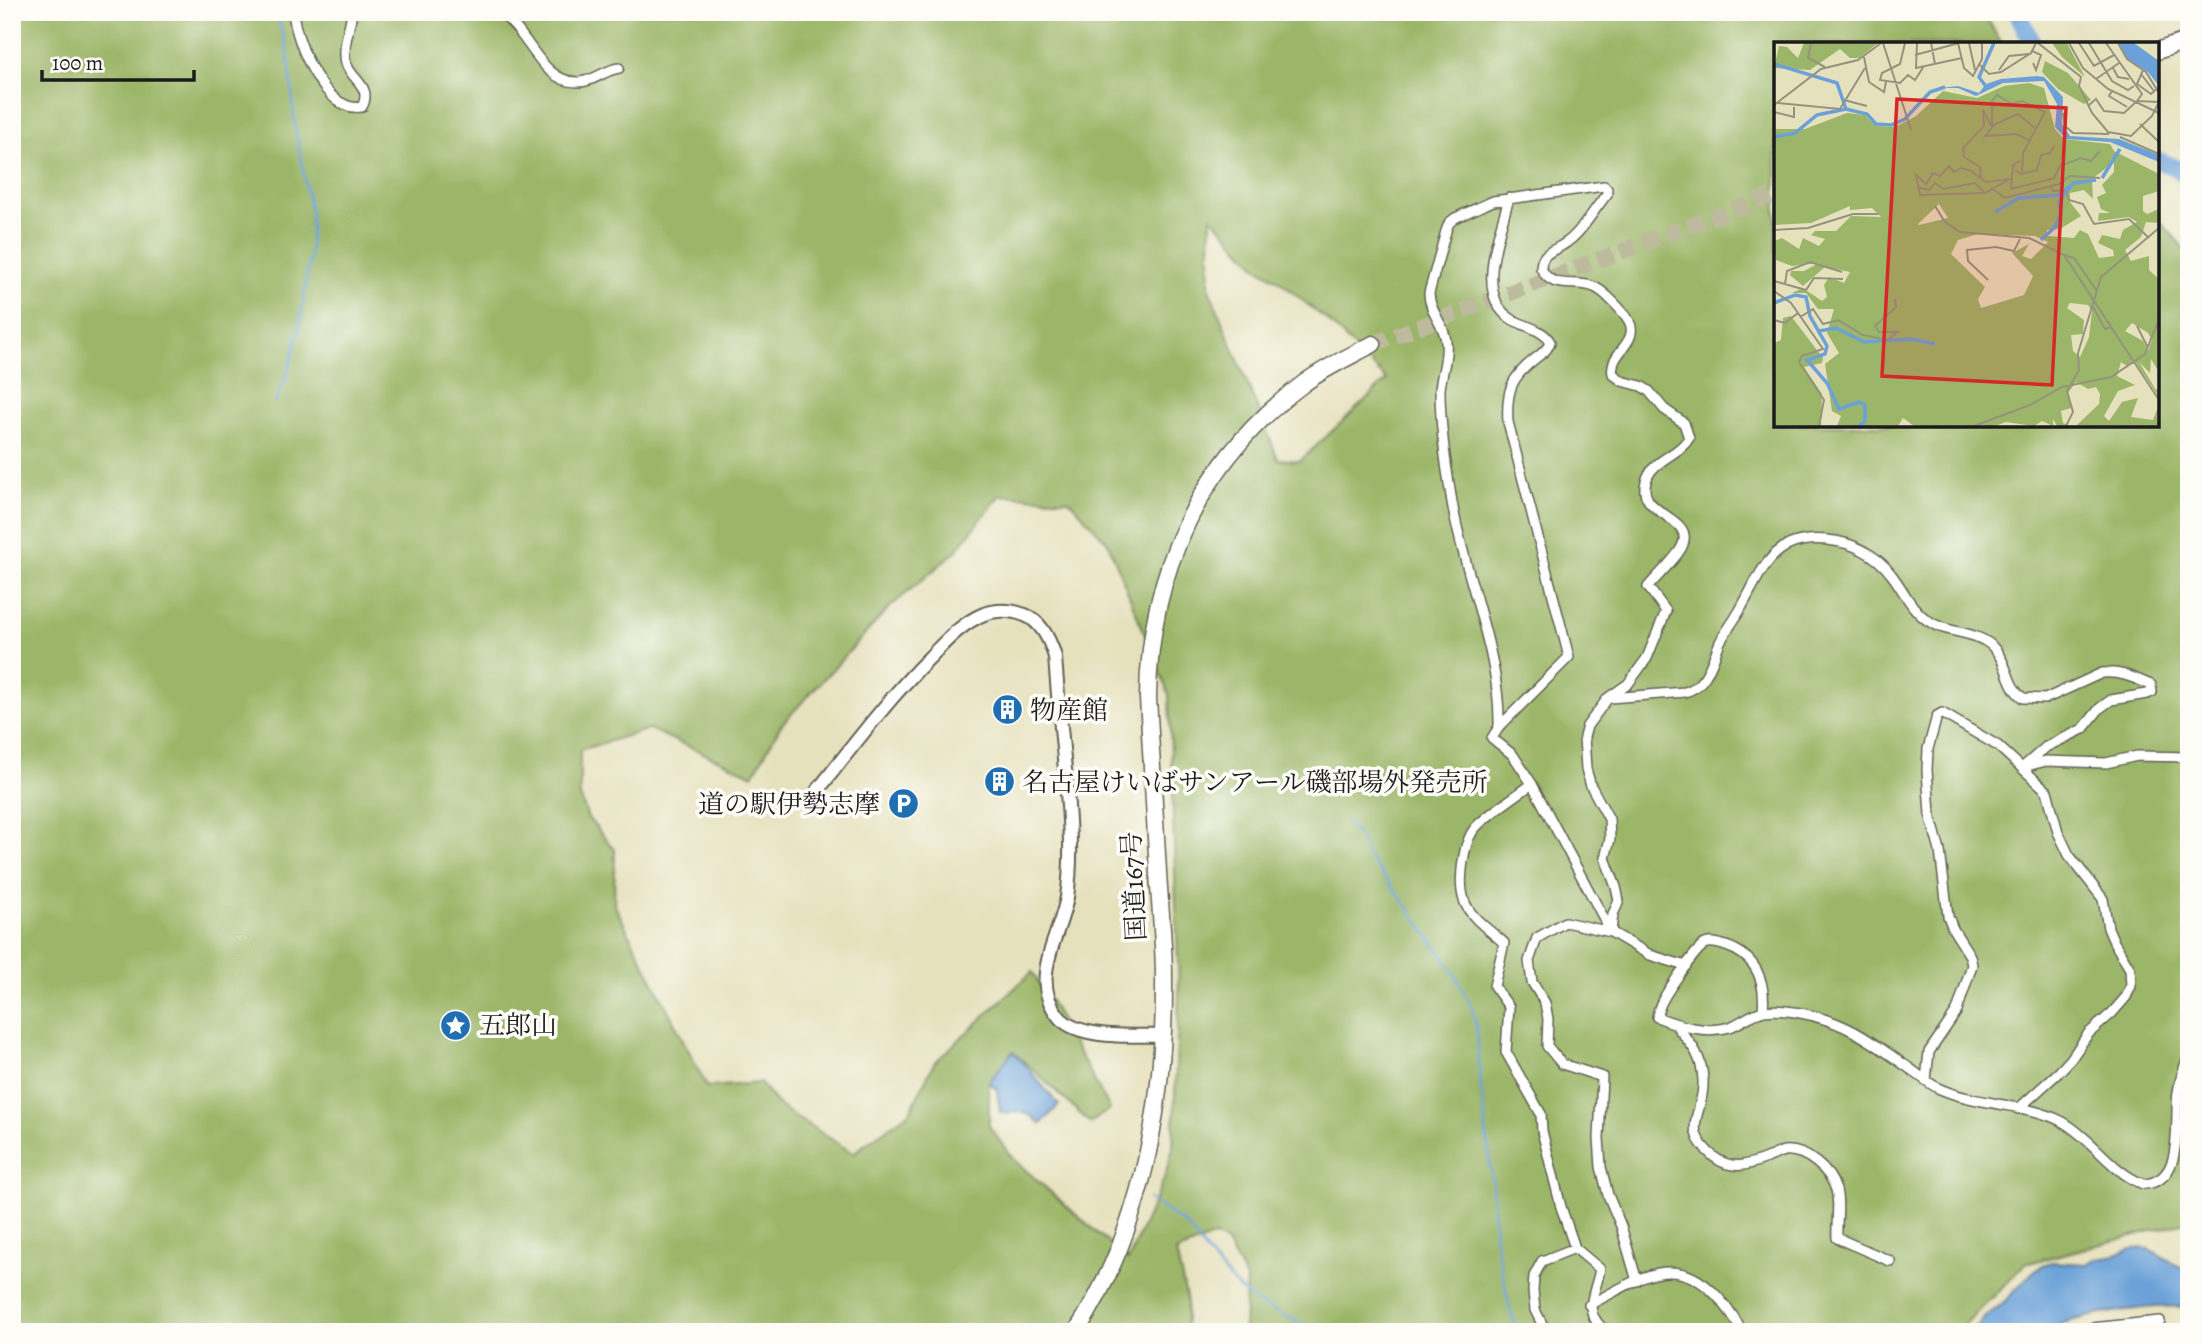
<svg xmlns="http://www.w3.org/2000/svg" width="2201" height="1344" viewBox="0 0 2201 1344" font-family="Alegreya,'Noto Serif JP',serif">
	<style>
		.forest { fill: #9bb668; stroke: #5c6942; stroke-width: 2; fill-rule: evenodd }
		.water { fill: #6ba1d8; stroke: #445e7a; stroke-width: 2 }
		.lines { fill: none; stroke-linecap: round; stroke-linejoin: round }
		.stream { stroke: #6ba1d8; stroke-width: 2.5 }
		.river { stroke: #6ba1d8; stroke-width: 18 }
		.highway-tunnel { stroke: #beba9d; stroke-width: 16; stroke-dasharray: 16 8; stroke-linecap: butt }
		.street-casing { stroke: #636154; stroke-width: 12 }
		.secondary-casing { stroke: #636154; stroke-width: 16 }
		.highway-casing { stroke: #636154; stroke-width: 19 }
		.street { stroke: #fff; stroke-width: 9 }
		.secondary { stroke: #fff; stroke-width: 12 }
		.highway { stroke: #fff; stroke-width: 16 }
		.labels { text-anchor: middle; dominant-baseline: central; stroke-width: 7; stroke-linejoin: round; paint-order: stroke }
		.poi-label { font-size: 26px; fill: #1c1c1c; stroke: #fdfcf7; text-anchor: start }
		.street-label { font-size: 26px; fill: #1c1c1c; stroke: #fdfcf7 }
		.inset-river { fill: none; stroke: #6ba1d8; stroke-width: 3.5 }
		.inset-road { fill: none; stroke: #95927d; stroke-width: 2 }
		.view { fill: #d62828; fill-opacity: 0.15; stroke: #d62828; stroke-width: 3.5 }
		.inset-edge { fill: none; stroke: #1c1c1c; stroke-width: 3.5 }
	</style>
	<rect width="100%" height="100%" fill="#fdfcf7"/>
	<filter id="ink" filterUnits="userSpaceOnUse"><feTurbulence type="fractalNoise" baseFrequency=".0143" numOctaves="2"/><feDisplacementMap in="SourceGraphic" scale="14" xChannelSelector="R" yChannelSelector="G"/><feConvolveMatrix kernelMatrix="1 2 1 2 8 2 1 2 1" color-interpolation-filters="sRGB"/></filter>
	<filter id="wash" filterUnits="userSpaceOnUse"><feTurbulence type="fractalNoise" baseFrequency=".00686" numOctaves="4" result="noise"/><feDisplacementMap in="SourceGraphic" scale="28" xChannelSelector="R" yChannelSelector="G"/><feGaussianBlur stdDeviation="1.57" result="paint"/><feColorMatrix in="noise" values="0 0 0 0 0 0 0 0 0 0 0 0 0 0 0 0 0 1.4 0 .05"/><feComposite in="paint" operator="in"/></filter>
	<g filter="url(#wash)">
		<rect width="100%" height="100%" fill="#e6e1bd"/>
		<path class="forest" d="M 12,12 L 1983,12 L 2002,44 L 1776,44 L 1776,425 L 2157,425 L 2157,218 L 2189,254 L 2189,1221 L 2025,1264 L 1957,1332 L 1244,1332 L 1246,1279 L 1227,1243 L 1215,1236 L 1176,1252 L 1187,1301 L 1185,1332 L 12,1332 ZM 1211,216 L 1256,266 L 1279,281 L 1329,322 L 1387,380 L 1300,461 L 1278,459 L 1209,289 ZM 1000,495 L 1069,500 L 1108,543 L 1169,695 L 1179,994 L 1173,1148 L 1164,1179 L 1128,1260 L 1013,1159 L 989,1126 L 989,1082 L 1013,1051 L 1090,1123 L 1110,1109 L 1050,1001 L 1032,972 L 934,1063 L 910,1112 L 853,1153 L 779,1106 L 760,1083 L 707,1087 L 614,904 L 615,850 L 588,818 L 580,796 L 580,750 L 649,729 L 753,775 L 781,725 L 890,607 L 955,552 Z"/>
		<path class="water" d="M 1013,1051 L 1059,1105 L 1041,1124 L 1030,1115 L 1017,1111 L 1008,1114 L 1000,1112 L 997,1090 L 989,1082 Z
			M 2131,1249 C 2136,1249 2143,1248 2148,1249 C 2153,1251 2187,1270 2189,1273 L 2189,1308 C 2162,1303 2102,1313 2074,1320 C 2063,1322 2054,1328 2043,1331 C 2031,1335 1988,1332 1972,1332 L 1984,1318 L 2002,1304 L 2034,1271 L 2043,1265 L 2051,1262 L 2086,1264 L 2096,1259 L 2111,1257 Z"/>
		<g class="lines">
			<path class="stream" d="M 275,403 L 288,373 L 299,329 L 310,256 L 311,215 L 294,120 L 291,76 L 286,43 L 275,12
				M 1347,821 L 1360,839 L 1367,855 L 1407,906 L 1450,966 L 1472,1007 L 1477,1032 L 1480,1079 L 1492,1180 L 1495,1240 L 1511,1314 L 1518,1332
				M 1149,1199 L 1186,1225 L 1212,1259 L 1239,1289 L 1257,1303 L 1319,1332
				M 1431,1332 L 1455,1329 L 1461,1332"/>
			<path class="river" d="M 2017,12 L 2033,44
				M 2157,160 L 2177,168 L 2189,177"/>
		</g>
	</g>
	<g filter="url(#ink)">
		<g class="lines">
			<path class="highway-tunnel" d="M 1373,344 L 1776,194"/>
			<defs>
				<path id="street" d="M 293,12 C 296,42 324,113 362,107 C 373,86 351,80 346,63 C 342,46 350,28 352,12
					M 498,12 C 530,31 539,82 578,82 C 594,82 604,70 619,68
					M 1509,198 C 1500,233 1473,298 1513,320 C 1525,326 1544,330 1550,342 C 1548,350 1542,353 1536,358 C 1511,377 1506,391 1508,422 L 1569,657 L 1499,727 L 1492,738 L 1513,755 L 1532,784 L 1610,930
					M 1610,698 L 1685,692 C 1707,686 1712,661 1720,642 C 1726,631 1734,621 1740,610 C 1763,570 1771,535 1827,540 C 1852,542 1876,554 1891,574 C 1903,589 1910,608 1927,620 C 1946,634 1973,630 1991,645 C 2009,662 2006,686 2023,698 L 2045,699 L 2102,673 C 2120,671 2134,678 2151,685 L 2152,692 L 2147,694 L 2111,700 L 2100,708 L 2083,729 L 2046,747 L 2022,768
					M 1499,727 C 1501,653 1464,576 1452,502 C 1446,467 1440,426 1440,390 C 1441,374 1448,359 1446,342 C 1445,324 1429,312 1429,293 L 1446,231 L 1449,223 L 1455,218 L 1493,201 L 1604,186 L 1607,189 L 1607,194 C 1595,208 1582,232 1567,242 C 1556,251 1541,251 1541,268 C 1552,292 1574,279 1594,287 C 1603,290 1624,312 1629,321 C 1640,343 1608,353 1613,374 L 1622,381 L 1641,386 L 1649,391 L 1664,409 L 1684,423 L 1689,438 C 1680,454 1658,458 1649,474 C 1628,515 1694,514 1683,544 C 1680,555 1656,577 1648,587 L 1666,611 L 1647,658 L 1628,684 L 1608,698 L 1587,726 L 1584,737 L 1586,769 L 1591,786 L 1609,819 L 1610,839 L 1605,858 L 1616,887 L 1619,901 L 1613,914 L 1611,932
					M 2027,766 L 2046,761 L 2106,763 L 2137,756 L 2189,757
					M 1532,784 C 1516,796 1488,814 1476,827 C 1463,841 1458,882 1464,900 C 1469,917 1491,931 1504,943 L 1494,986 L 1509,1007 L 1506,1052 L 1541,1114 L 1542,1131 L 1561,1207 L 1575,1248 L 1600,1269 C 1595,1297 1580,1311 1607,1332
					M 1763,1011 C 1766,981 1756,956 1726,946 C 1720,944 1711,941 1705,944 C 1695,950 1664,995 1660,1006 C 1658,1010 1658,1013 1657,1017 C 1680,1026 1706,1034 1730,1027 C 1741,1023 1752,1013 1764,1011 C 1781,1008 1810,1014 1827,1020 C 1858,1030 1883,1050 1909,1068 C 1919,1075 1929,1084 1940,1089 C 1979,1106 2028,1103 2063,1122 C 2093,1139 2110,1171 2143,1184 C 2186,1183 2174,1121 2178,1092 C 2180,1080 2184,1067 2189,1055
					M 1675,1024 C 1690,1043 1702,1054 1703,1080 C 1705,1115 1678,1127 1714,1157 C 1732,1171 1750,1165 1769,1157 C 1774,1156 1779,1152 1784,1151 C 1806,1149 1830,1170 1836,1190 C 1840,1205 1836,1222 1837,1238 L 1890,1261
					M 1926,1080 L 1929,1052 L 1957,1011 L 1972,965 L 1970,956 L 1953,929 L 1948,916 L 1940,851 L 1930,814 L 1927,770 L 1928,749 L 1937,716 L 1942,713 L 1998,746 L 2047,791 L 2058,832 L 2069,855 L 2103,899 L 2108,928 L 2114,942 L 2130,969 L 2131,986 L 2126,997 L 2112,1013 L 2088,1034 L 2071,1059 L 2059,1072 L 2018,1109
					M 1637,1281 L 1621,1226 L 1608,1195 L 1601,1167 L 1599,1138 L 1602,1077 L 1562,1064 L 1547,1046 L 1548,1019 L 1545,1003 L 1532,982 L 1529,961 L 1537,938 L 1565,922 L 1611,932 L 1650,955 L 1686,966
					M 1589,1305 C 1637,1281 1673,1249 1717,1296 C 1727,1307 1736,1318 1742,1332
					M 1546,1332 L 1535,1310 L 1533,1291 L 1534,1276 L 1542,1261 L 1575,1248
					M 2076,1332 L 2092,1328 L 2160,1321"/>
				<path id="secondary" d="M 810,800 C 849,751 886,701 930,657 C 946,641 962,623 984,614 C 998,609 1011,610 1025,615 C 1042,622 1050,640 1055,657 C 1058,698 1062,739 1066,780 C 1069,819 1073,857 1067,897 C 1060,937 1027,980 1060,1018 C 1081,1040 1134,1035 1163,1036"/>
				<path id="highway" d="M 2157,51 L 2189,40
					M 1076,1332 C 1144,1227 1165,1101 1164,978 C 1164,942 1160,907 1158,872 C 1155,814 1151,756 1148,698 C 1149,571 1201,460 1303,384 C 1324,368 1349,357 1373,344"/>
			</defs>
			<use href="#street" class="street-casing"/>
			<use href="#secondary" class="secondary-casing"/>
			<use href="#highway" class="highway-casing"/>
			<use href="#street" class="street"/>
			<use href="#secondary" class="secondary"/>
			<use href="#highway" class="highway"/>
		</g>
	</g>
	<defs>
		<symbol id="building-disc" viewBox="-11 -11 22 22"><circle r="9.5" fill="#1f6fb2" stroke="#fdfcf7"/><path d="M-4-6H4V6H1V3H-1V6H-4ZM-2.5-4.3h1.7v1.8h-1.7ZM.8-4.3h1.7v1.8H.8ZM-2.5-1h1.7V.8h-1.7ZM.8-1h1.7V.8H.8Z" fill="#fff"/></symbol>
		<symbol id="parking-disc" viewBox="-11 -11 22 22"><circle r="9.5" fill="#1f6fb2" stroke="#fdfcf7"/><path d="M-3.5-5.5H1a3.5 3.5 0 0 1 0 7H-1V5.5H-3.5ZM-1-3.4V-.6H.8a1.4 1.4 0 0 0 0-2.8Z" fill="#fff"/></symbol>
		<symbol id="sight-disc" viewBox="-11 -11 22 22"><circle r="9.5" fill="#1f6fb2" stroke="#fdfcf7"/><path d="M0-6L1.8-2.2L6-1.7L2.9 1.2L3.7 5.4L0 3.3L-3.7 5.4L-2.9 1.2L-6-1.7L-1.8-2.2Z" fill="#fff"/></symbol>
	</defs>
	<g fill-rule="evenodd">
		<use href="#building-disc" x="990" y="692" width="35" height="35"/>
		<use href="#building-disc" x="982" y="764" width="35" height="35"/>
		<use href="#parking-disc" x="886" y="786" width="35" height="35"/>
		<use href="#sight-disc" x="438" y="1008" width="35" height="35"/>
	</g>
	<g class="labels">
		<g class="poi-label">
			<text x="1030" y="710">物産館</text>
			<text x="1022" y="782">名古屋けいばサンアール磯部場外発売所</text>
			<text x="880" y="804" text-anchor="end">道の駅伊勢志摩</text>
			<text x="479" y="1025">五郎山</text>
		</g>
		<g class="street-label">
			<text transform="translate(1134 886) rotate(-93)">国道167号</text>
		</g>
	</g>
	<g transform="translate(1774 42)">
		<rect width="385" height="385" fill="#e6e1bd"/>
		<path d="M 30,1 L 104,1 L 85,16 L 76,16 L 66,7 L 36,28 L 0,26 L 5,4 L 13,5 L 24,16 ZM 278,1 L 293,1 L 311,35 L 288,15 ZM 271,19 L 294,31 L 317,58 L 310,62 L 284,47 L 268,30 ZM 255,41 L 270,46 L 281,87 L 290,97 L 336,102 L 340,109 L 385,132 L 385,149 L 369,154 L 369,169 L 373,172 L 385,167 L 385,181 L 372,180 L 367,195 L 351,208 L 357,219 L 375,214 L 375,228 L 385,237 L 385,330 L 377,317 L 376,331 L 365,320 L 382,348 L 385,344 L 385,355 L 360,318 L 353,324 L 347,320 L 343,334 L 361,343 L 344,349 L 330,374 L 335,379 L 348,360 L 364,356 L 357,375 L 379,378 L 384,365 L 385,384 L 302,384 L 325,362 L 326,352 L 322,345 L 314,347 L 302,340 L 294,351 L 297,366 L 287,369 L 289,381 L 296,384 L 283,384 L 279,377 L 279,384 L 268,379 L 260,384 L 232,380 L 221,384 L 140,384 L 129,376 L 124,384 L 63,384 L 67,374 L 58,369 L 51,322 L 65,311 L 53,291 L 60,267 L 44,267 L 32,251 L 18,251 L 29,246 L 48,259 L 53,255 L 50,243 L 55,235 L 70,241 L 76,230 L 51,225 L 29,244 L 16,233 L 17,229 L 30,229 L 45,221 L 18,224 L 2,218 L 0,199 L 8,196 L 25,207 L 29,196 L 45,204 L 51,197 L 37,193 L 41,189 L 62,189 L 77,174 L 107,175 L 98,166 L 76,168 L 76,164 L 37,181 L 0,183 L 0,87 L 31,87 L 73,71 L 91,73 L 102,84 L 121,85 L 142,74 L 169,49 L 203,56 L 230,44 ZM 340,120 L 340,130 L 328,143 L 332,151 L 323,155 L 327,167 L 336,171 L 325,171 L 324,179 L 355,175 L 363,180 L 349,188 L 346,197 L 328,193 L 324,201 L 339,208 L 340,214 L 325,216 L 314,192 L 306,188 L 300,196 L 274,194 L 273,188 L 286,187 L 307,174 L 296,160 L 296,151 L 310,148 L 319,157 L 318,137 ZM 165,162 L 174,176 L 145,183 L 144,182 ZM 204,192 L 261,194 L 274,200 L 257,217 L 248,214 L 255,202 L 238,211 L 259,234 L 250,253 L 207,266 L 204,257 L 211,245 L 177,212 L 184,198 ZM 296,261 L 314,263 L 318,269 L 315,295 L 306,315 L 299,309 L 297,293 L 309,292 L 310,278 L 293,266 ZM 358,281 L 374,291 L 378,298 L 374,309 L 369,299 L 351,289 ZM 17,274 L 49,316 L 48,321 L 30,325 L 48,352 L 47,384 L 0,384 L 0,301 L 7,298 L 9,276 Z" fill="#9bb668" fill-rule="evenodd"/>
		<path d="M 345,1 L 360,1 L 385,19 L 385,44 L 374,30 L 353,17 ZM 263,34 L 270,35 L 289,55 L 288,82 L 296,94 L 345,97 L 385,113 L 385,120 L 336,100 L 292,97 L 281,85 L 283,62 L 270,39 L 229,41 L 202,54 L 184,46 L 166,46 L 184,44 L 205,51 L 212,42 L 227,37 Z" fill="#6ba1d8"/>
		<path class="inset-river" d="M 0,22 L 63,41 L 72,67M 213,46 L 205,35 L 220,1M 0,95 L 21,91 L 43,73 L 72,67 L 93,72 L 102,82 L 117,83 L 131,77 L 156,50 L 171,45M 328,136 L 346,107M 221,170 L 245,156 L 284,153 L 300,141 L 322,138M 267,198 L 281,185 L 287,171 L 285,160 L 297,144M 0,261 L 21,253 L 32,255 L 36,274 L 53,304 L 51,312 L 33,318 L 53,341 L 65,367 L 85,360 L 91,363 L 91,379 L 85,384M 45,289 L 62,286 L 90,300 L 137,297 L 161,302"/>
		<path class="inset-road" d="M 37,1 L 34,16 L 51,25M 109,1 L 137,88M 131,1 L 126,22 L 108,31 L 106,38 L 126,41 L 134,33 L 141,38 L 150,24M 143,1 L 142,26 L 188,16M 157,1 L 161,22M 184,1 L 190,26 L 199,34 L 208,17 L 208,1M 195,1 L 201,28M 264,1 L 307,35 L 305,44 L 318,71 L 334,90 L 357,94 L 378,74 L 385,60M 295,1 L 309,26 L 334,47 L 385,71M 305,1 L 320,24 L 340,13M 315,1 L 338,39 L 354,48 L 360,44M 332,1 L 368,52 L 363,59M 344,1 L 353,17 L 372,30 L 385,51M 258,9 L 267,13 L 262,28 L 259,21M 141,13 L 185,1M 90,15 L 95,40 L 110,50 L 112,40M 206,23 L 215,32 L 227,30 L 257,11 L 262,1M 339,26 L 344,35 L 355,37M 225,28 L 235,14 L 255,12M 369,28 L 363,42 L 377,52 L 385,45M 367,32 L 380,49M 322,37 L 345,21M 338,49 L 335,54 L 353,65M 70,58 L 93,64M 4,61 L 66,67 L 91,26M 0,63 L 47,27 L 84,18 L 107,1M 315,63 L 322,57 L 330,69 L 350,71 L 363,59 L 385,60M 0,70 L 20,75 L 20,65M 289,71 L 291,84 L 299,91 L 335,92M 366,82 L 385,100M 218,85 L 218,59 L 223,53 L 238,62 L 248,59 L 271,70 L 249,111 L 248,130M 346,95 L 385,112M 257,99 L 243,92 L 211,94 L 221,82 L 244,72 L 261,86M 246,119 L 239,123 L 237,147 L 281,136M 175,124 L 180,130 L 187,126 L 197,129 L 212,140 L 236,137 L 211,151 L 146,153 L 142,133 L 152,142 L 159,131 L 166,134 ZM 241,128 L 247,132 L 263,128 L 267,113 L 276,111 L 280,104M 207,136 L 206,125 L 190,115 L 189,106 L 210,84 L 209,68 L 217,83M 280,136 L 286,124 L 307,116 L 317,119 L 326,109M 276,144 L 279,149 L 291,148 L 295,158 L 309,162 L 320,182 L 355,177 L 375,196M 143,145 L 155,148 L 161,141 L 170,147 L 201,141 L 210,150M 217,146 L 231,156 L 285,142 L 296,134 L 326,136M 161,164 L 171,180 L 186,190 L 255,196 L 290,213 L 385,358M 0,188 L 34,186 L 79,172 L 104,172M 290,213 L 300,216 L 323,249M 214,238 L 194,219 L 193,208 L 222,205 L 240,209 L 246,197M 0,239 L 32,248 L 40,236 L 69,237M 11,242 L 13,229 L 36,220 L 68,230M 0,249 L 17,261 L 49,307 L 28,314 L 25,320 L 50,358 L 45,384M 318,263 L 331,287 L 337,285M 26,275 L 39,267 L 49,282 L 64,278 L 89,293 L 113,298 L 124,290 L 105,290 L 101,284 L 122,265 L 121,257M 0,278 L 11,281 L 24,271M 363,284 L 374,306M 200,384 L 256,363 L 288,345 L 337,335 L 371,312 L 385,277M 292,384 L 299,370 L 293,349 L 305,328 L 304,311 L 327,235 L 385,186"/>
		<path class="view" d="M 123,57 L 292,66 L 278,343 L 108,334 Z"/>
		<rect width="385" height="385" class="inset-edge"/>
	</g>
	<rect width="2201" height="1344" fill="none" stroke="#fdfcf7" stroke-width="42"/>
	<path d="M42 70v10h152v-10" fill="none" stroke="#1c1c1c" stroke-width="3.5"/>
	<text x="52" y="70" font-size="21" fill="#1c1c1c" stroke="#fdfcf7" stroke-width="5" paint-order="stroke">100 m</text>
</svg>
